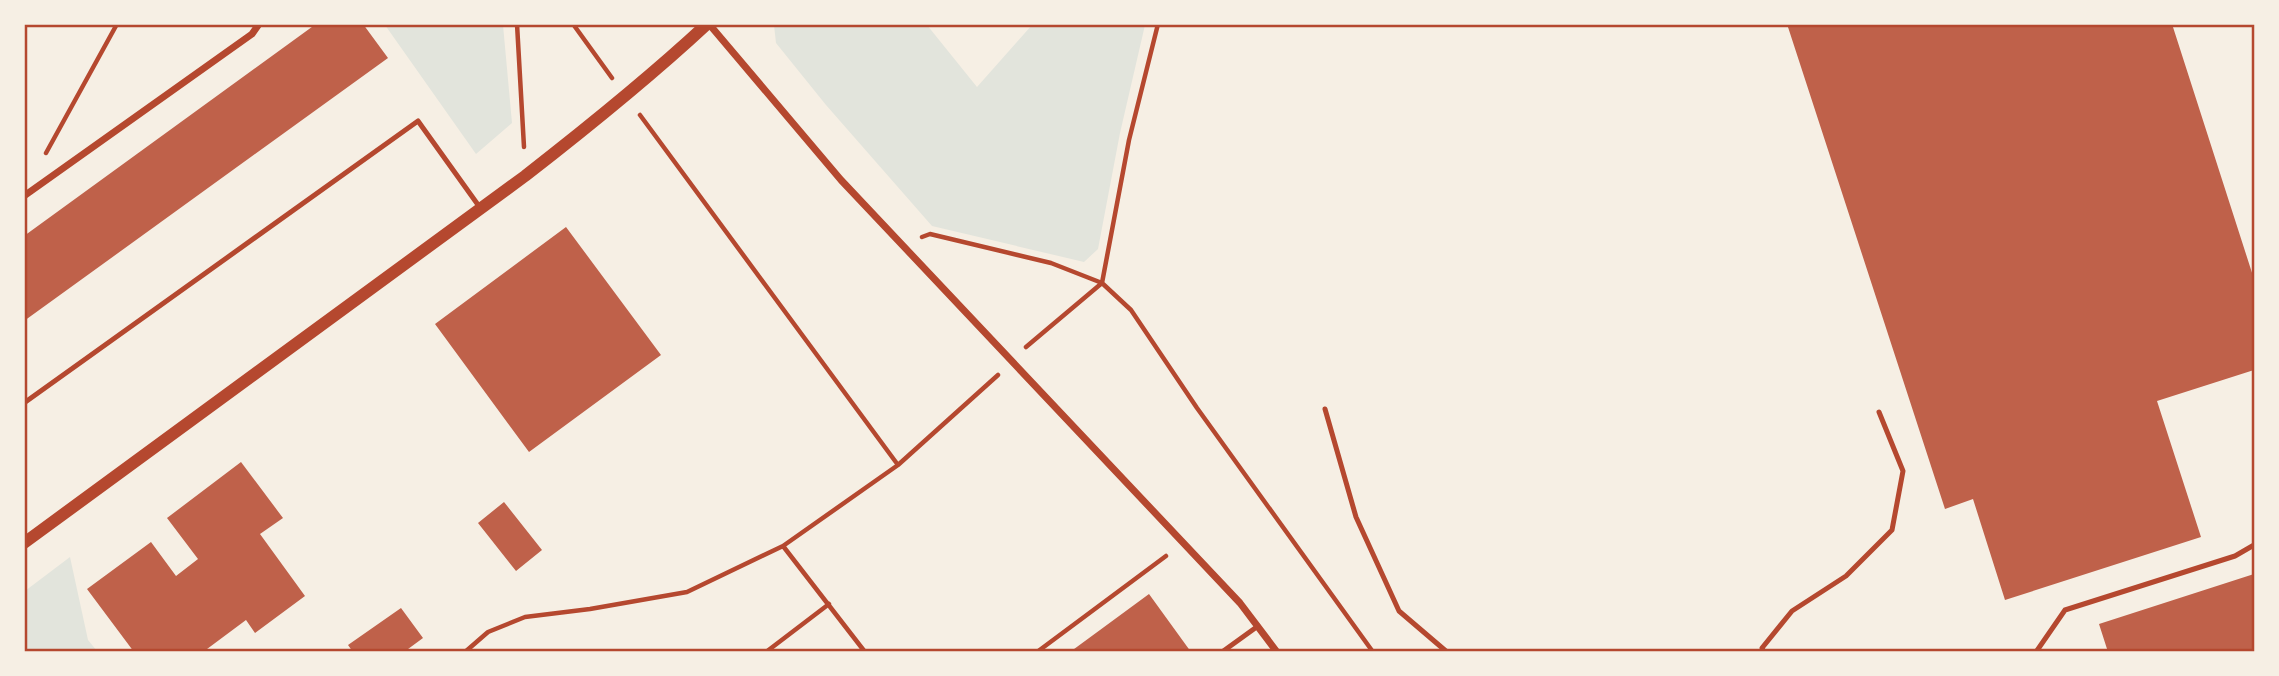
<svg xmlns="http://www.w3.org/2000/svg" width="2279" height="676" viewBox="0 0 2279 676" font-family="'Zilla Slab',serif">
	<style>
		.green { fill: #e2e4dc }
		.building { fill: #bf614a }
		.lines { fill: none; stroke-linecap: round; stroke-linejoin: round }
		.path { stroke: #b5482f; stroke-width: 4.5 }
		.service { stroke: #b5482f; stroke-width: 5 }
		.minor { stroke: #b5482f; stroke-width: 7 }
		.tertiary { stroke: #b5482f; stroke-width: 12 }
		.neatline { fill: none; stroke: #b5482f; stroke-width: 2.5 }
	</style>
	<rect width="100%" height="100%" fill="#f6efe4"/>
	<path class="green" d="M 385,25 L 503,25 L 512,123 L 476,154 Z
		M 774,25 L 927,25 L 977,87 L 1032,25 L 1145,25 L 1120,133 L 1098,249 L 1084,262 L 932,226 L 826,105 L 776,43 Z
		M 70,557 L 88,640 L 97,651 L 25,651 L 25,591 Z"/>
	<path class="building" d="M 316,24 L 363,24 L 388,58 L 24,321 L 24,236 Z
		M 1787,24 L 2172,24 L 2254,279 L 2254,370 L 2157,401 L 2201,537 L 2005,600 L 1973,499 L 1945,509 Z
		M 566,227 L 661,355 L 529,452 L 435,324 Z
		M 241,462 L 283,518 L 260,534 L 305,596 L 255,633 L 246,620 L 203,652 L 134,652 L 87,589 L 151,542 L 176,576 L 198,559 L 167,518 Z
		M 504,502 L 542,550 L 516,571 L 478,523 Z
		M 2254,574 L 2254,652 L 2108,652 L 2099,624 Z
		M 1149,594 L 1191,652 L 1070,652 L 1100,630 Z
		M 401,608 L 423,638 L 404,652 L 353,652 L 348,645 Z"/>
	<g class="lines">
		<path class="path" d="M 517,24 L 524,147
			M 573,24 L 612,78
			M 640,115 L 898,465
			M 46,153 L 117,24
			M 922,237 L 930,234 L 1051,263 L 1102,283 L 1131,310 L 1197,408 L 1373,652
			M 1026,347 L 1102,283 L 1129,140 L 1158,24
			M 783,546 L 865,652
			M 465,652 L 488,632 L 525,617 L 590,609 L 687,592 L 783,546 L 898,465 L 998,375
			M 766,652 L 829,604
			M 1037,652 L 1166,556"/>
		<path class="service" d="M 24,403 L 418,121 L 481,209
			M 1325,409 L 1356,517 L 1399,611 L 1447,652
			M 1222,652 L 1258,626
			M 1764,652 L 1762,648 L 1792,611 L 1846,576 L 1892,530 L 1903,471 L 1879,412
			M 2036,652 L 2065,610 L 2235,556 L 2254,545"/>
		<path class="minor" d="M 709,24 L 841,180 L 1240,603 L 1277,652
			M 24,196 L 252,34 L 259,24"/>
		<path class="tertiary" d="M 24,543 L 525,176 C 588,127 649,78 707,24"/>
	</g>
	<rect width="2279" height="676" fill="none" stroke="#f6efe4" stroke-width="52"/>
	<rect x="26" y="26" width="2227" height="624" class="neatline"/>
</svg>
